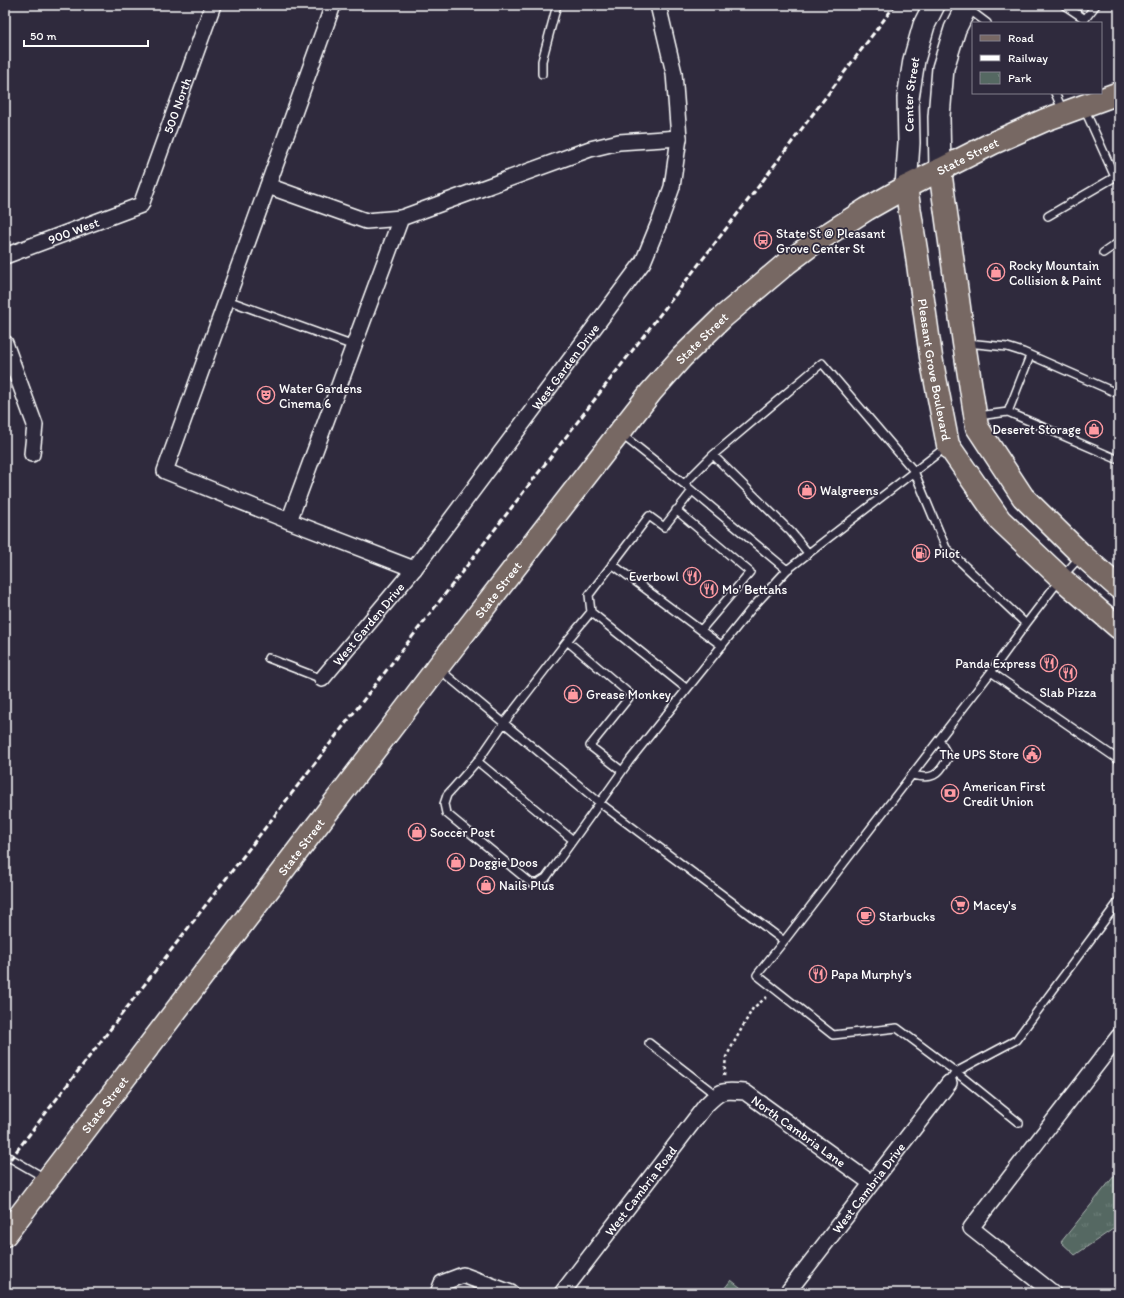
<svg xmlns="http://www.w3.org/2000/svg" width="1124" height="1298" viewBox="0 0 1124 1298" font-family="Itim,sans-serif">
	<style>
		.park { fill: url(#park-tufts); stroke: #aab4b0 }
		.lines { fill: none; stroke-linecap: round; stroke-linejoin: round }
		.service-casing { stroke: #fff; stroke-width: 10 }
		.minor-casing { stroke: #fff; stroke-width: 18 }
		.secondary-casing { stroke: #fff; stroke-width: 24 }
		.primary-casing { stroke: #fff; stroke-width: 25 }
		.path { stroke: #fff; stroke-width: 2.5; stroke-dasharray: 3 3; stroke-linecap: butt }
		.service { stroke: #2f2a3d; stroke-width: 7 }
		.minor { stroke: #2f2a3d; stroke-width: 15 }
		.secondary { stroke: #2f2a3d; stroke-width: 21 }
		.primary { stroke: #776864; stroke-width: 22 }
		.rail { stroke: #fff; stroke-width: 3; stroke-dasharray: 6 3; stroke-linecap: butt }
		.labels { text-anchor: middle; dominant-baseline: central; stroke-width: 3.5; stroke-linejoin: round; paint-order: stroke }
		.street-label { font-size: 13px; fill: #fff; stroke: #2f2a3d }
		.poi-label { font-size: 13px; fill: #fff; stroke: #2f2a3d; text-anchor: start }
	</style>
	<defs>
		<pattern id="park-tufts" width="24" height="20" patternUnits="userSpaceOnUse"><rect width="24" height="20" fill="#556862"/><path d="M3 7l-1-3M5 7V3M7 7l1-3M15 17l-1-3M17 17v-4M19 17l1-3" fill="none" stroke="#6e7f7a"/></pattern>
	</defs>
	<rect width="100%" height="100%" fill="#2f2a3d"/>
	<filter id="ink" filterUnits="userSpaceOnUse"><feTurbulence type="fractalNoise" baseFrequency=".025" numOctaves="2"/><feDisplacementMap in="SourceGraphic" scale="8" xChannelSelector="R" yChannelSelector="G"/><feConvolveMatrix kernelMatrix="1 2 1 2 8 2 1 2 1" color-interpolation-filters="sRGB"/></filter>
	<g filter="url(#ink)">
		<path class="park" d="M 1119,1170 L 1119,1238 L 1113,1229 L 1075,1255 L 1061,1242 Z
			M 731,1280 L 745,1291 L 743,1293 L 721,1293 Z"/>
		<g class="lines">
			<defs>
				<path id="service" d="M 1064,5 L 1085,19
					M 967,8 L 987,23
					M 1085,23 L 1085,19 L 1096,5
					M 542,74 L 542,61 L 557,5
					M 1055,93 L 1063,111
					M 1048,216 L 1115,177 L 1084,108
					M 1103,253 L 1119,242
					M 227,300 L 354,346
					M 967,343 L 1007,347 L 1023,352 L 1119,394
					M 1008,412 L 1030,356
					M 978,416 L 1008,412 L 1119,460
					M 621,434 L 684,484 L 787,570 L 752,608 L 630,760 C 602,800 574,839 546,878 L 538,883 L 531,883 L 446,813 L 444,804 L 447,795 L 480,758 L 504,723 L 567,641 L 631,695 L 590,746 L 622,771
					M 713,455 L 791,532 L 808,553
					M 676,510 L 750,572 L 701,630
					M 612,564 L 722,646
					M 787,570 L 946,447
					M 591,612 L 589,595 L 649,516 L 664,527 L 692,491
					M 1026,624 L 1061,578 L 1080,557
					M 567,641 L 591,612 L 687,689
					M 268,658 L 322,679
					M 439,669 L 600,803 L 784,941 L 991,672 L 1026,624 L 946,548 L 914,471 L 822,363 L 713,455 L 684,484
					M 991,672 L 1116,758 L 1119,761
					M 477,761 L 573,840
					M 912,775 C 932,780 938,776 948,758 L 945,750 L 939,740
					M 784,941 L 757,975 L 833,1035 L 897,1028 L 956,1072 L 1019,1123
					M 649,1043 L 716,1095
					M 953,1076 L 956,1072 L 1016,1040 L 1119,901
					M 5,1155 L 45,1178"/>
				<g id="minor">
					<path d="M 333,5 L 165,471 L 289,521 L 414,569"/>
					<path d="M 268,186 L 366,221 L 401,218"/>
					<path id="s1" d="M 5,256 L 141,205 L 213,5"/>
					<path d="M 5,343 L 35,425 L 32,454"/>
					<path d="M 289,521 L 401,218 L 590,149 L 619,142 L 679,138"/>
					<path id="s2" d="M 322,679 L 414,569 L 643,262 L 661,218 L 672,187 L 679,138 L 674,73 L 658,5"/>
					<path d="M 438,1293 L 442,1283 L 463,1275 L 511,1293"/>
					<path id="s3" d="M 562,1293 L 706,1105 C 723,1088 723,1091 745,1092 L 871,1183"/>
					<path id="s4" d="M 787,1293 L 949,1083"/>
					<path d="M 1053,1293 L 971,1228 L 1119,1036"/>
				</g>
				<g id="secondary">
					<path d="M 940,170 L 939,117 L 943,68 L 955,29 L 967,5"/>
					<path id="s5" d="M 906,187 L 909,143 L 908,98 L 914,60 L 924,25 L 934,5"/>
				</g>
				<g id="primary">
					<path d="M 940,170 L 964,343 L 977,427 L 1023,497 L 1082,555 L 1119,588"/>
					<path id="s6" d="M 906,187 L 916,250 L 931,357 L 948,445 L 1000,520 L 1061,578 L 1119,628"/>
					<path id="s7" d="M 5,1235 L 437,668 L 619,433 L 651,392 L 682,357 L 723,317 L 787,263 L 811,245 L 867,209 L 906,187 L 993,143 L 1045,120 L 1119,93"/>
				</g>
			</defs>
			<use href="#service" class="service-casing"/>
			<use href="#minor" class="minor-casing"/>
			<use href="#secondary" class="secondary-casing"/>
			<use href="#primary" class="primary-casing"/>
			<path class="path" d="M 724,1076 L 726,1057 L 753,1008 L 767,997"/>
			<use href="#service" class="service"/>
			<use href="#minor" class="minor"/>
			<use href="#secondary" class="secondary"/>
			<use href="#primary" class="primary"/>
			<path class="rail" d="M 5,1166 L 752,195 L 895,5"/>
		</g>
	</g>
	<defs>
		<symbol id="bus-ring" viewBox="-11 -11 22 22"><circle r="9.5" fill="#2f2a3d" stroke="#ff9aa2" stroke-width="1.5"/><path d="M-5-6H5V4H4V6H2V4H-2V6H-4V4H-5ZM-3.5-4V0h7V-4ZM-3.5 1.2v1.5H-2V1.2ZM2 1.2v1.5H3.5V1.2Z" fill="#ff9aa2"/></symbol>
		<symbol id="shop-ring" viewBox="-11 -11 22 22"><circle r="9.5" fill="#2f2a3d" stroke="#ff9aa2" stroke-width="1.5"/><path d="M-5-2.5h2.3a2.7 3.5 0 0 1 5.4 0H5L5.5 6h-11ZM-1.5-2.5h3a1.5 2.3 0 0 0-3 0Z" fill="#ff9aa2"/></symbol>
		<symbol id="theatre-ring" viewBox="-11 -11 22 22"><circle r="9.5" fill="#2f2a3d" stroke="#ff9aa2" stroke-width="1.5"/><path d="M-5-5.5Q0-4 5-5.5V0Q5 5 0 6Q-5 5-5 0ZM-3.3-2.5H-1v1.5H-3.3ZM1-2.5H3.3v1.5H1ZM-2.8 1Q0 5.5 2.8 1Z" fill="#ff9aa2"/></symbol>
		<symbol id="fuel-ring" viewBox="-11 -11 22 22"><circle r="9.5" fill="#2f2a3d" stroke="#ff9aa2" stroke-width="1.5"/><path d="M-5.5-6h7V0h2V4h1.3V-2.5L3-4.5l.8-.8L6-3V5H2.5V1h-1V6h-7ZM-4.2-4.7v3.2H.2V-4.7Z" fill="#ff9aa2"/></symbol>
		<symbol id="restaurant-ring" viewBox="-11 -11 22 22"><circle r="9.5" fill="#2f2a3d" stroke="#ff9aa2" stroke-width="1.5"/><path d="M-5-6h1v4h1v-4h1v4h1v-4h1v5L-1.5 .5V6h-2V.5L-5-1ZM5-6V6H3V1.5H1.5Q1.5-4 5-6Z" fill="#ff9aa2"/></symbol>
		<symbol id="civic-ring" viewBox="-11 -11 22 22"><circle r="9.5" fill="#2f2a3d" stroke="#ff9aa2" stroke-width="1.5"/><path d="M-.6-6.5H3V-4.5H.6V-3L4-1V1h2V6H-6V1h2V-1L-.6-3ZM-1.2 2.5V6h2.4V2.5Z" fill="#ff9aa2"/></symbol>
		<symbol id="bank-ring" viewBox="-11 -11 22 22"><circle r="9.5" fill="#2f2a3d" stroke="#ff9aa2" stroke-width="1.5"/><path d="M-6-4H6V4H-6ZM0-2.3a2.3 2.3 0 1 0 0 4.6a2.3 2.3 0 1 0 0-4.6Z" fill="#ff9aa2"/></symbol>
		<symbol id="supermarket-ring" viewBox="-11 -11 22 22"><circle r="9.5" fill="#2f2a3d" stroke="#ff9aa2" stroke-width="1.5"/><path d="M-6-5.5h2.5l.6 2H6L4.5 2H-2.5L-4.4-4H-6ZM-1.5 3.2a1.3 1.3 0 1 0 .1 0ZM3 3.2a1.3 1.3 0 1 0 .1 0Z" fill="#ff9aa2"/></symbol>
		<symbol id="cafe-ring" viewBox="-11 -11 22 22"><circle r="9.5" fill="#2f2a3d" stroke="#ff9aa2" stroke-width="1.5"/><path d="M-5.5-4.5H6V0H3Q3 3.5 0 3.5H-2.5Q-5.5 3.5-5.5 0ZM3-3.2v2h1.7v-2ZM-6 4.5H4V6H-6Z" fill="#ff9aa2"/></symbol>
	</defs>
	<g fill-rule="evenodd">
		<use href="#bus-ring" x="753" y="230" width="20" height="20"/>
		<use href="#shop-ring" x="986" y="262" width="20" height="20"/>
		<use href="#theatre-ring" x="256" y="385" width="20" height="20"/>
		<use href="#shop-ring" x="1084" y="419" width="20" height="20"/>
		<use href="#shop-ring" x="797" y="480" width="20" height="20"/>
		<use href="#fuel-ring" x="911" y="543" width="20" height="20"/>
		<use href="#restaurant-ring" x="682" y="566" width="20" height="20"/>
		<use href="#restaurant-ring" x="699" y="579" width="20" height="20"/>
		<use href="#restaurant-ring" x="1039" y="653" width="20" height="20"/>
		<use href="#restaurant-ring" x="1058" y="663" width="20" height="20"/>
		<use href="#shop-ring" x="563" y="684" width="20" height="20"/>
		<use href="#civic-ring" x="1022" y="744" width="20" height="20"/>
		<use href="#bank-ring" x="940" y="783" width="20" height="20"/>
		<use href="#shop-ring" x="407" y="822" width="20" height="20"/>
		<use href="#shop-ring" x="446" y="852" width="20" height="20"/>
		<use href="#shop-ring" x="476" y="875" width="20" height="20"/>
		<use href="#supermarket-ring" x="950" y="895" width="20" height="20"/>
		<use href="#cafe-ring" x="856" y="906" width="20" height="20"/>
		<use href="#restaurant-ring" x="808" y="964" width="20" height="20"/>
	</g>
	<g class="labels">
		<g class="street-label">
			<text stroke="none"><textPath href="#s5" startOffset="93">Center Street</textPath></text>
			<text stroke="none"><textPath href="#s1" startOffset="251">500 North</textPath></text>
			<text stroke="none"><textPath href="#s7" startOffset="1460">State Street</textPath></text>
			<text stroke="none"><textPath href="#s1" startOffset="73">900 West</textPath></text>
			<text stroke="none"><textPath href="#s7" startOffset="1136">State Street</textPath></text>
			<text stroke="none"><textPath href="#s2" startOffset="396">West Garden Drive</textPath></text>
			<text stroke="none"><textPath href="#s6" startOffset="185">Pleasant Grove Boulevard</textPath></text>
			<text stroke="none"><textPath href="#s7" startOffset="812">State Street</textPath></text>
			<text stroke="none"><textPath href="#s2" startOffset="72">West Garden Drive</textPath></text>
			<text stroke="none"><textPath href="#s7" startOffset="488">State Street</textPath></text>
			<text stroke="none"><textPath href="#s7" startOffset="164">State Street</textPath></text>
			<text stroke="none"><textPath href="#s3" startOffset="347">North Cambria Lane</textPath></text>
			<text stroke="none"><textPath href="#s4" startOffset="133">West Cambria Drive</textPath></text>
			<text stroke="none"><textPath href="#s3" startOffset="129">West Cambria Road</textPath></text>
		</g>
		<g class="poi-label">
			<text x="776" y="233">State St @ Pleasant<tspan x="776" dy="15">Grove Center St</tspan></text>
			<text x="1009" y="265">Rocky Mountain<tspan x="1009" dy="15">Collision &amp; Paint</tspan></text>
			<text x="279" y="388">Water Gardens<tspan x="279" dy="15">Cinema 6</tspan></text>
			<text x="1081" y="429" text-anchor="end">Deseret Storage</text>
			<text x="820" y="490">Walgreens</text>
			<text x="934" y="553">Pilot</text>
			<text x="679" y="576" text-anchor="end">Everbowl</text>
			<text x="722" y="589">Mo' Bettahs</text>
			<text x="1036" y="663" text-anchor="end">Panda Express</text>
			<text x="1068" y="692" text-anchor="middle">Slab Pizza</text>
			<text x="586" y="694">Grease Monkey</text>
			<text x="1019" y="754" text-anchor="end">The UPS Store</text>
			<text x="963" y="786">American First<tspan x="963" dy="15">Credit Union</tspan></text>
			<text x="430" y="832">Soccer Post</text>
			<text x="469" y="862">Doggie Doos</text>
			<text x="499" y="885">Nails Plus</text>
			<text x="973" y="905">Macey's</text>
			<text x="879" y="916">Starbucks</text>
			<text x="831" y="974">Papa Murphy's</text>
		</g>
	</g>
	<rect width="1124" height="1298" fill="none" stroke="#2f2a3d" stroke-width="20"/>
	<rect x="10" y="10" width="1104" height="1278" fill="none" stroke="#fff" stroke-width="1.5" filter="url(#ink)"/>
	<rect x="972" y="22" width="130" height="72" fill="#2f2a3d" stroke="#827f8b"/>
	<rect x="980" y="35" width="20" height="6" fill="#776864" stroke="#827f8b"/>
	<text x="1008" y="42" font-size="12" fill="#ffffff">Road</text>
	<rect x="980" y="55" width="20" height="6" fill="#ffffff" stroke="#827f8b"/>
	<text x="1008" y="62" font-size="12" fill="#ffffff">Railway</text>
	<rect x="980" y="72" width="20" height="12" fill="url(#park-tufts)" stroke="#827f8b"/>
	<text x="1008" y="82" font-size="12" fill="#ffffff">Park</text>
	<path d="M24 40v6h124v-6" fill="none" stroke="#ffffff" stroke-width="2"/>
	<text x="30" y="40" font-size="12" fill="#ffffff" stroke="#2f2a3d" stroke-width="3" paint-order="stroke">50 m</text>
</svg>
